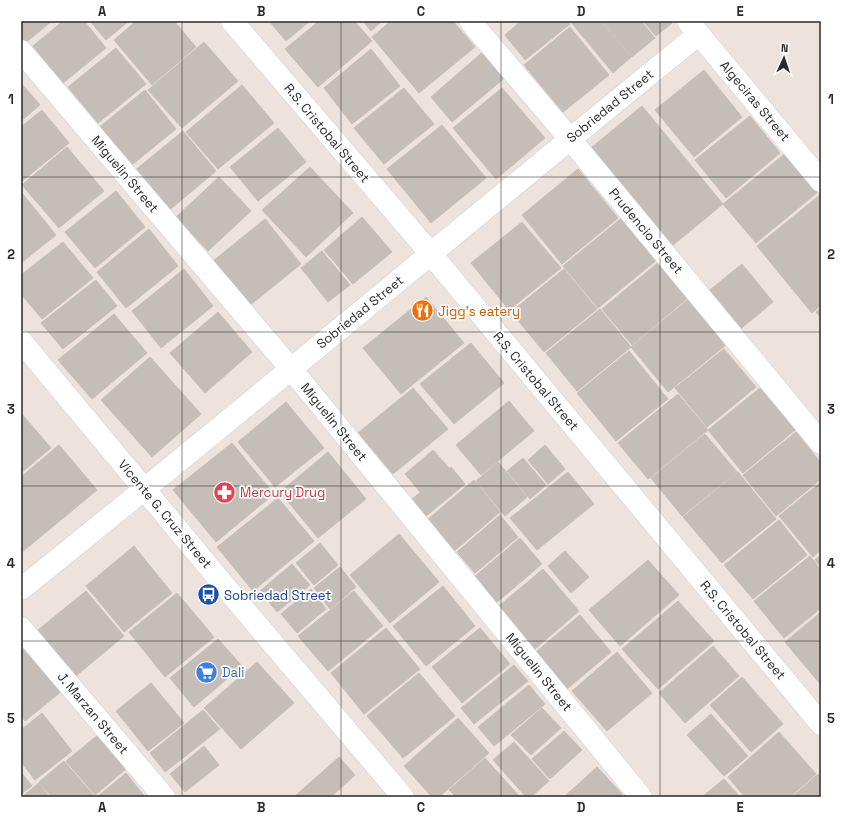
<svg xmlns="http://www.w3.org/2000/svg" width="842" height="818" viewBox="0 0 842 818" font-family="'Space Grotesk',sans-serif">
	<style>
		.building { fill: #c5bdb7; stroke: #c9bdb5 }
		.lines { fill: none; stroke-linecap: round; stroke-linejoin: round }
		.minor-casing { stroke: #cad2dd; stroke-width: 23 }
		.minor { stroke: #fff; stroke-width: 22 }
		.grid { fill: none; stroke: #2a2a2a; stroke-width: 1; stroke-opacity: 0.55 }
		.labels { text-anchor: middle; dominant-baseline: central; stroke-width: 3.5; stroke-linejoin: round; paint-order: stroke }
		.street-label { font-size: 13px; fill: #2a2a2a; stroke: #fff }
		.food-label { font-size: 13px; fill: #c56008; stroke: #fff; text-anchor: start }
		.health-label { font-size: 13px; fill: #be3a42; stroke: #fff; text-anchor: start }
		.transit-label { font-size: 13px; fill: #164399; stroke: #fff; text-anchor: start }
		.shop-label { font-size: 13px; fill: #366cbe; stroke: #fff; text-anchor: start }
		.neatline { fill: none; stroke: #2a2a2a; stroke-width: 1.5 }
		.grid-label { font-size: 13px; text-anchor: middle; font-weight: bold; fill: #2a2a2a }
	</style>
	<rect width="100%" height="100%" fill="#ede2dc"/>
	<path class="building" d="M 21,21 L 52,21 L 24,44 L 21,40 Z
		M 63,21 L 84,21 L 106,48 L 63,83 L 33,46 Z
		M 90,21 L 129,21 L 106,40 Z
		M 136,21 L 174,21 L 196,47 L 152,85 L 114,40 Z
		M 269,21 L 310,21 L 286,41 Z
		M 319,21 L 354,21 L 372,41 L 318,87 L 285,49 Z
		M 363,21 L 382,21 L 371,31 Z
		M 391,21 L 453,21 L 475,47 L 419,93 L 372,37 Z
		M 521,21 L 567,21 L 570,24 L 525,60 L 505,35 Z
		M 570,21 L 601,21 L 631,57 L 613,73 Z
		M 602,21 L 641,21 L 655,38 L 632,57 Z
		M 643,21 L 670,21 L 672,23 L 656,36 Z
		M 570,27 L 609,75 L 563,112 L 524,65 Z
		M 204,42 L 238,81 L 182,128 L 148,90 Z
		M 116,48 L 146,84 L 98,123 L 68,87 Z
		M 371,49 L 400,86 L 352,124 L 324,88 Z
		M 485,50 L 508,75 L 452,122 L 431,97 Z
		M 704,70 L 742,117 L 694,157 L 655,110 Z
		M 21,83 L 40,105 L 21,121 Z
		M 242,85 L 274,123 L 218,169 L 186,132 Z
		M 404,88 L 434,124 L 384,164 L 354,128 Z
		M 502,88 L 545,138 L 496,179 L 453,128 Z
		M 145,90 L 176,129 L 128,168 L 96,130 Z
		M 642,106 L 723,204 L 667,250 L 586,152 Z
		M 42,110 L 69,143 L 21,182 L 21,127 Z
		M 750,116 L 780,153 L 726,198 L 695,160 Z
		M 442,125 L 486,178 L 431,223 L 387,169 Z
		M 278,128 L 306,162 L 258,201 L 230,167 Z
		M 183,131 L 216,171 L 167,212 L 133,172 Z
		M 67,147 L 104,191 L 59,228 L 22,185 Z
		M 787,152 L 819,191 L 756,243 L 723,204 Z
		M 310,167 L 353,213 L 306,257 L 262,210 Z
		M 578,169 L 618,218 L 562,264 L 522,215 Z
		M 219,177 L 251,211 L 208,251 L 176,217 Z
		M 116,191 L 145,227 L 95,268 L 65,232 Z
		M 22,193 L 56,235 L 21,263 L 21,194 Z
		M 821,194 L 821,305 L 812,313 L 757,246 Z
		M 624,216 L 659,258 L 598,308 L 563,266 Z
		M 362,217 L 392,252 L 353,284 L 324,250 Z
		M 265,219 L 301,264 L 249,306 L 213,261 Z
		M 522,222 L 561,268 L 509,310 L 471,263 Z
		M 149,229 L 178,266 L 126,308 L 97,272 Z
		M 63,242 L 93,278 L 42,319 L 21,294 L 21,275 Z
		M 322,251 L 350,285 L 328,302 L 301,268 Z
		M 660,261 L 689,297 L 632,345 L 602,309 Z
		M 742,264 L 773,302 L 738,331 L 706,293 Z
		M 184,269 L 213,306 L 161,348 L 132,311 Z
		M 564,269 L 597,309 L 544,352 L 511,312 Z
		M 96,280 L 117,306 L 63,349 L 41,323 Z
		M 426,297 L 464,343 L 401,394 L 363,348 Z
		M 689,299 L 727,344 L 668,392 L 631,347 Z
		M 821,308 L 821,318 L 816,312 Z
		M 600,309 L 631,347 L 577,391 L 546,353 Z
		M 218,312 L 252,352 L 205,393 L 170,353 Z
		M 114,314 L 147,353 L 92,399 L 58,360 Z
		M 471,343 L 504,383 L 454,424 L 420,384 Z
		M 724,349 L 756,387 L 707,427 L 675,388 Z
		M 629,351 L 668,399 L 616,441 L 577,393 Z
		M 150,357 L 201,414 L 152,457 L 101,400 Z
		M 413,388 L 448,429 L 393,474 L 358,433 Z
		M 760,388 L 795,430 L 743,473 L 708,430 Z
		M 678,394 L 708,430 L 648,479 L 618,443 Z
		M 509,401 L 534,431 L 481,475 L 456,445 Z
		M 286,402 L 324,448 L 275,487 L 238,442 Z
		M 21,413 L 51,448 L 21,473 Z
		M 796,432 L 821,463 L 821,479 L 776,516 L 743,475 Z
		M 705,434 L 737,472 L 682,516 L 651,478 Z
		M 232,443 L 274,494 L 216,542 L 173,490 Z
		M 59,445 L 97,490 L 21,553 L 21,477 Z
		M 545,445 L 565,469 L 548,484 L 528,460 Z
		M 433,450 L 449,468 L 420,492 L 405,474 Z
		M 328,452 L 366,499 L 318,538 L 280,492 Z
		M 523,458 L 546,485 L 530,499 L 507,471 Z
		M 498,462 L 527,497 L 505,516 L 476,481 Z
		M 451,467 L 465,484 L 425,517 L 411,500 Z
		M 568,472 L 594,504 L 537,550 L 510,518 Z
		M 738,472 L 776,519 L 722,563 L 683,517 Z
		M 474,480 L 500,512 L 453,552 L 426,521 Z
		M 821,482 L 821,550 L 813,557 L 779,516 Z
		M 278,498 L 314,541 L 253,591 L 217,547 Z
		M 500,515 L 518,537 L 475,573 L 457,552 Z
		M 779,520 L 807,555 L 753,599 L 724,565 Z
		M 399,534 L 439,582 L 390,623 L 350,575 Z
		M 520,538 L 542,564 L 496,603 L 474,577 Z
		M 320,543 L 338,565 L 314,585 L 296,563 Z
		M 134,546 L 172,593 L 124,632 L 86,586 Z
		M 565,551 L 589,577 L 571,593 L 548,566 Z
		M 821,555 L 821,567 L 815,560 Z
		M 810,556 L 821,570 L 821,608 L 784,638 L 754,601 Z
		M 648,560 L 679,595 L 620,646 L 589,610 Z
		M 292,564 L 310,585 L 277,612 L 260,591 Z
		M 340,567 L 356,587 L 330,609 L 314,588 Z
		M 543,569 L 579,611 L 535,649 L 499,606 Z
		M 443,586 L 475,626 L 426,666 L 393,626 Z
		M 311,589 L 326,609 L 297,633 L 281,614 Z
		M 86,591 L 124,636 L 71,680 L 33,634 Z
		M 354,591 L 383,626 L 328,671 L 298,636 Z
		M 177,593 L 214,637 L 165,677 L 129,632 Z
		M 678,601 L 714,641 L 658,689 L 622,649 Z
		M 821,612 L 821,685 L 785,642 Z
		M 580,615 L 611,652 L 567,689 L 536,652 Z
		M 386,628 L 420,669 L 364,714 L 331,673 Z
		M 480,628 L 510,664 L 462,703 L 432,667 Z
		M 218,639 L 242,666 L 194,707 L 170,678 Z
		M 21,641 L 62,691 L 25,721 L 21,716 Z
		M 713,646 L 739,676 L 685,723 L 659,693 Z
		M 617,652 L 652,693 L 607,731 L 572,691 Z
		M 257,662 L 294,703 L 241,749 L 204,708 Z
		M 514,665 L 528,681 L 474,724 L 461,708 Z
		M 419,673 L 455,716 L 403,758 L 367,716 Z
		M 742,677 L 783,724 L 751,752 L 710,705 Z
		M 151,683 L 184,723 L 148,751 L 116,711 Z
		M 529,685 L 545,704 L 494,746 L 478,727 Z
		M 542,708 L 561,728 L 531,755 L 511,735 Z
		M 203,710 L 220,729 L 165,772 L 150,753 Z
		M 42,713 L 72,751 L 35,780 L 21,762 L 21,730 Z
		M 711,714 L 748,756 L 724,776 L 687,735 Z
		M 458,718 L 489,753 L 439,797 L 432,797 L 404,766 Z
		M 564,731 L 582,750 L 550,779 L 532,759 Z
		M 779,732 L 816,774 L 790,797 L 745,797 L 728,777 Z
		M 98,735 L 127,768 L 95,795 L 66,761 Z
		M 514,742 L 549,781 L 531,797 L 526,797 L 493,760 Z
		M 204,746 L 219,765 L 185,792 L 170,774 Z
		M 339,757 L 355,775 L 331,797 L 294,797 Z
		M 485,758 L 520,797 L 456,797 L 449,790 Z
		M 64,761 L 94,796 L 93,797 L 52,797 L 39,782 Z
		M 597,767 L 622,794 L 619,797 L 564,797 Z
		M 21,772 L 32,786 L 21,794 Z
		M 126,773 L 145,797 L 97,797 Z
		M 818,774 L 821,778 L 821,797 L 792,797 Z
		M 724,779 L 740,797 L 702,797 Z
		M 39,783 L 50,797 L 22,797 Z"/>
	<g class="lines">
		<defs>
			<path id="minor" d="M 232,21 L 431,254 L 821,724
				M 470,21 L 570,139 L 821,443
				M 688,21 L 821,181
				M 21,51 L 291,369 L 641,797
				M 21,341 L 253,620 L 403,797
				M 21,589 C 249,406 472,218 699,34
				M 21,628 L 164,797"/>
		</defs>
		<use href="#minor" class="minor-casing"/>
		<use href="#minor" class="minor"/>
	</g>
	<path class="grid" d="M 182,21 L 182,797M 341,21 L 341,797M 501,21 L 501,797M 660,21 L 660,797M 21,177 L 821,177M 21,332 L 821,332M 21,486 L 821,486M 21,641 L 821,641"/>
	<defs>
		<symbol id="restaurant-disc" viewBox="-11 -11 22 22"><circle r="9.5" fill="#e8710a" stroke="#fff"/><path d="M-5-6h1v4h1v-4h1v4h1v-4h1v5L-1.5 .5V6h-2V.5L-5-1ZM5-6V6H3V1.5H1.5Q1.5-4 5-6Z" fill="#fff"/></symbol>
		<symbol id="pharmacy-disc" viewBox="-11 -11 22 22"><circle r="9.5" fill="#e0444e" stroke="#fff"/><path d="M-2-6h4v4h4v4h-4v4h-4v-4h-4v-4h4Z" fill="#fff"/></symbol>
		<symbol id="bus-disc" viewBox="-11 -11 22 22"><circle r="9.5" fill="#1a4fb4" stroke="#fff"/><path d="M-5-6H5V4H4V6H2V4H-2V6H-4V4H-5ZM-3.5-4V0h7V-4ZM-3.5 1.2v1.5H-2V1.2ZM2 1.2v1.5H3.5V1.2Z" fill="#fff"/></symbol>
		<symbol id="supermarket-disc" viewBox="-11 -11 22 22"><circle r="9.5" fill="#3f7fe0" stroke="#fff"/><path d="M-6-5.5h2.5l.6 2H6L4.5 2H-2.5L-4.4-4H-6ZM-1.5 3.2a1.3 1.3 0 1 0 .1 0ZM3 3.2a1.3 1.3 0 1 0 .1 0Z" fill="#fff"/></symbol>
	</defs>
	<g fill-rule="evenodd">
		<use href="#restaurant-disc" x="410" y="298" width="25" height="25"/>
		<use href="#pharmacy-disc" x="212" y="480" width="25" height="25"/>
		<use href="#bus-disc" x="196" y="582" width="25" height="25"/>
		<use href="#supermarket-disc" x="194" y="660" width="25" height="25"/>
	</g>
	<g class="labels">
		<g class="street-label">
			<text transform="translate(755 101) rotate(50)">Algeciras Street</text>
			<text transform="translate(610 106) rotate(-39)">Sobriedad Street</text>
			<text transform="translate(327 133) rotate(50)">R.S. Cristobal Street</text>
			<text transform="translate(125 174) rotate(50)">Miguelin Street</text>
			<text transform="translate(646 231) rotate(50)">Prudencio Street</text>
			<text transform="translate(360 312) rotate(-39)">Sobriedad Street</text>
			<text transform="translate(536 381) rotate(50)">R.S. Cristobal Street</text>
			<text transform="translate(334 422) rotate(51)">Miguelin Street</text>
			<text transform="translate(165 514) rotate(50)">Vicente G. Cruz Street</text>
			<text transform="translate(743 630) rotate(50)">R.S. Cristobal Street</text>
			<text transform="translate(539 672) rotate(51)">Miguelin Street</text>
			<text transform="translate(93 713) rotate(50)">J. Marzan Street</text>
		</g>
		<g class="food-label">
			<text x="438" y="311">Jigg's eatery</text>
		</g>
		<g class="health-label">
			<text x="240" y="492">Mercury Drug</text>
		</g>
		<g class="transit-label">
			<text x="224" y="595">Sobriedad Street</text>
		</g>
		<g class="shop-label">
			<text x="222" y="672">Dali</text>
		</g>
	</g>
	<rect width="842" height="818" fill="none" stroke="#ffffff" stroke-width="44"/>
	<g transform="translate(784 58) rotate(3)" stroke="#ffffff" stroke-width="3" paint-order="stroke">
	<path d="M0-3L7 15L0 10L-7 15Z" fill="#2a2a2a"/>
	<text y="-6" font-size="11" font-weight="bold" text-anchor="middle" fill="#2a2a2a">N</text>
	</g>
	<rect x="22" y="22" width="798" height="774" class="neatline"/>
	<g class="grid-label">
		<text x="102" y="16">A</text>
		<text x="261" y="16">B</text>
		<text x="421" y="16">C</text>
		<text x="581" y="16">D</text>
		<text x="740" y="16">E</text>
		<text x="11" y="104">1</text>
		<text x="831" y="104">1</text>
		<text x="11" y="259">2</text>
		<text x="831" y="259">2</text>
		<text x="11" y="414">3</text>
		<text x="831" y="414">3</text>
		<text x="11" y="568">4</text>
		<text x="831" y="568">4</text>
		<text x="11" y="723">5</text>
		<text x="831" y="723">5</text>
		<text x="102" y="812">A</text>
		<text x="261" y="812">B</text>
		<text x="421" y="812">C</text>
		<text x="581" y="812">D</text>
		<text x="740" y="812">E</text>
	</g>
</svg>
